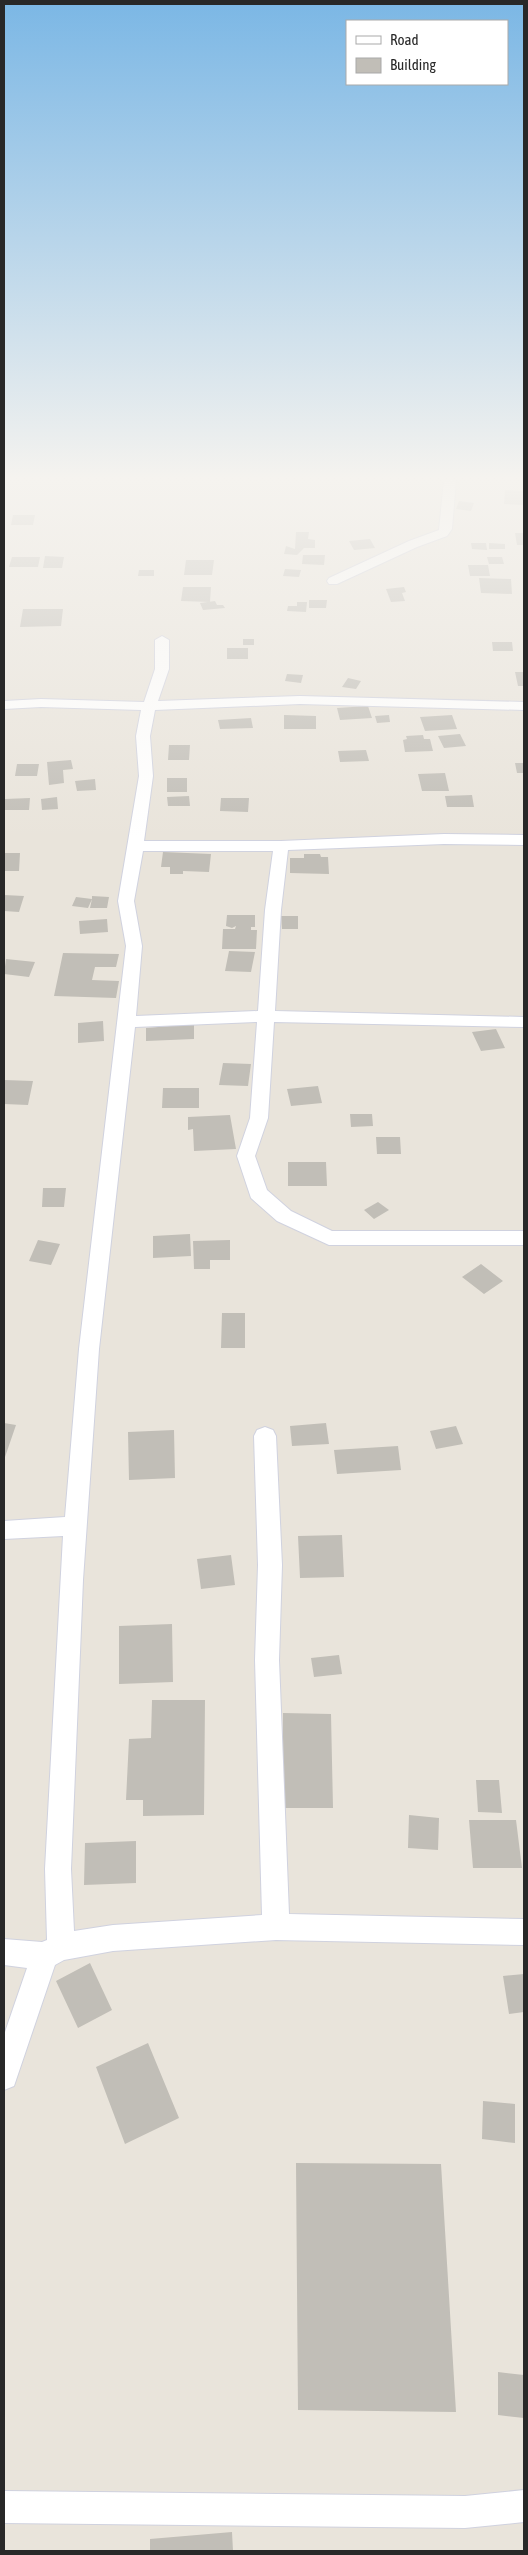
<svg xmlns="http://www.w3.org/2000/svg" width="528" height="2555" viewBox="0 0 528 2555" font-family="'Asap Condensed',sans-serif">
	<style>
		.building { fill: #c1beb7 }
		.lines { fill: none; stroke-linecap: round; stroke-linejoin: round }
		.street-casing { stroke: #d0d2df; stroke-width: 2 }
		.street { fill: #fff; fill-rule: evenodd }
	</style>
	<rect width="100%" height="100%" fill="#e9e4db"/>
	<path class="building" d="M 505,490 L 524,491 L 524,505 L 504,504 Z
		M 459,501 L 474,503 L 471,511 L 456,509 Z
		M 13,515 L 35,515 L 33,525 L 11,525 Z
		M 296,532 L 309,532 L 308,539 L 315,540 L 315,548 L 304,548 L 297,555 L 284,554 L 286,546 L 295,549 Z
		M 515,533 L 524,533 L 524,545 L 517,545 Z
		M 370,539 L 375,548 L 354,550 L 349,541 Z
		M 471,543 L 486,543 L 487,550 L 472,549 Z
		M 489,543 L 505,544 L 505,549 L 489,549 Z
		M 303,555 L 325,555 L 324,565 L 302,564 Z
		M 45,556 L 64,557 L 62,568 L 43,568 Z
		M 12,557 L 40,557 L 38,567 L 9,567 Z
		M 487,557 L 502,557 L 504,564 L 489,564 Z
		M 186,560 L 214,560 L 212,575 L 184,575 Z
		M 468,565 L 488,565 L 490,576 L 470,576 Z
		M 285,569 L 301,570 L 299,577 L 283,576 Z
		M 139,570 L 154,570 L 154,576 L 138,576 Z
		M 479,578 L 511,579 L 512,594 L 481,593 Z
		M 183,587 L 211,587 L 210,602 L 181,601 Z
		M 404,587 L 406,592 L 402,593 L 405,601 L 391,602 L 386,589 Z
		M 309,600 L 327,600 L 326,608 L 309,608 Z
		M 215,601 L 217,605 L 223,605 L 225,608 L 203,610 L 200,603 Z
		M 297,602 L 307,602 L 306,612 L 287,611 L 288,606 L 297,606 Z
		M 23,609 L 63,609 L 61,626 L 20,627 Z
		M 243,639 L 254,639 L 254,645 L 243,645 Z
		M 492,642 L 512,642 L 513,651 L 493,651 Z
		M 227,648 L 248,648 L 248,659 L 227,659 Z
		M 515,672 L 524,672 L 524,686 L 518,686 Z
		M 287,674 L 303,675 L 301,683 L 285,681 Z
		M 348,678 L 361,681 L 356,689 L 342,687 Z
		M 368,706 L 372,718 L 340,720 L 337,708 Z
		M 284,715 L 316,716 L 316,729 L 284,729 Z
		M 389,715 L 390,722 L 377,723 L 375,716 Z
		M 452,715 L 457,729 L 425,731 L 420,717 Z
		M 251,718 L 253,728 L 220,729 L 218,720 Z
		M 460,734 L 466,746 L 444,748 L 438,736 Z
		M 423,735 L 424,739 L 430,739 L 433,751 L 405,752 L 403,740 L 407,739 L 406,736 Z
		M 169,745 L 190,745 L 189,760 L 168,760 Z
		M 366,750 L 369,761 L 340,762 L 338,751 Z
		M 71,760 L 73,769 L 63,770 L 64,783 L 49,785 L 47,762 Z
		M 515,763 L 524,763 L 524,773 L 517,773 Z
		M 17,764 L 39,764 L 37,776 L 15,776 Z
		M 445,773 L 449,791 L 422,791 L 418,774 Z
		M 167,778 L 187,778 L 187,792 L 167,792 Z
		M 95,779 L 96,790 L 77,791 L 75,781 Z
		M 472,795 L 474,807 L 447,807 L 445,796 Z
		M 189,796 L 190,806 L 168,806 L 167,797 Z
		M 57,797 L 58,809 L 42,810 L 41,799 Z
		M 30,798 L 29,810 L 4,810 L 5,799 Z
		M 221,798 L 249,798 L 248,812 L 220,811 Z
		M 163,852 L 211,854 L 209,872 L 183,871 L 183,874 L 170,874 L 170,867 L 161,867 Z
		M 4,853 L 20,853 L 19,871 L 4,871 Z
		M 304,854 L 320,854 L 321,857 L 328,857 L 329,874 L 290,873 L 290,858 L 304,858 Z
		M 4,895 L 24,896 L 19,912 L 4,911 Z
		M 92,896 L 109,897 L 107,908 L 90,908 L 92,899 L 88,908 L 72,906 L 76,897 L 92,899 Z
		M 227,915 L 255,915 L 255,927 L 251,927 L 251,930 L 257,930 L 256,949 L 222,949 L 223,929 L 235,929 L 236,926 L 232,928 L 226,926 Z
		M 281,916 L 298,916 L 298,929 L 282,929 Z
		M 107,919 L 108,932 L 80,934 L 79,921 Z
		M 229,951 L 255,952 L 251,972 L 225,971 Z
		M 63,953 L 119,954 L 116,967 L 95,967 L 92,980 L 119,981 L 116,998 L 54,996 Z
		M 6,959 L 35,962 L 29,977 L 4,974 Z
		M 103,1021 L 104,1041 L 78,1043 L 78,1023 Z
		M 194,1024 L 194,1039 L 146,1041 L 146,1028 Z
		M 496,1029 L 505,1048 L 481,1051 L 472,1032 Z
		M 223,1063 L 251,1064 L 248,1086 L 219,1085 Z
		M 4,1080 L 33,1081 L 28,1105 L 4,1104 Z
		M 318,1086 L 322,1103 L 291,1106 L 287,1089 Z
		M 163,1088 L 199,1088 L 199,1108 L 162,1108 Z
		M 350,1114 L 372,1114 L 373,1126 L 351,1127 Z
		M 230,1115 L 236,1149 L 194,1151 L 193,1129 L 188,1130 L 188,1117 Z
		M 376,1137 L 400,1137 L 401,1154 L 377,1154 Z
		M 288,1162 L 326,1162 L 327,1186 L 288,1186 Z
		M 43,1188 L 66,1188 L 64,1207 L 42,1207 Z
		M 378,1202 L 389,1210 L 374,1219 L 364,1210 Z
		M 190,1234 L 191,1256 L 153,1258 L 153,1236 Z
		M 38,1240 L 60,1244 L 51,1265 L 29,1261 Z
		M 230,1240 L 230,1260 L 210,1260 L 210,1269 L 194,1269 L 193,1241 Z
		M 481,1264 L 503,1281 L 484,1294 L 462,1277 Z
		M 222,1313 L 245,1313 L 245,1348 L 221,1348 Z
		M 4,1423 L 16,1425 L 4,1460 Z
		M 326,1423 L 329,1444 L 292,1446 L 290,1426 Z
		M 456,1426 L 463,1444 L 436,1449 L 430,1431 Z
		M 174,1430 L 175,1478 L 129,1480 L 128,1432 Z
		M 398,1446 L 401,1470 L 337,1474 L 334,1450 Z
		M 342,1535 L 344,1577 L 300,1578 L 298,1536 Z
		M 231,1555 L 235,1585 L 201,1589 L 197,1559 Z
		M 172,1624 L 173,1682 L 119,1684 L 119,1626 Z
		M 339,1655 L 342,1674 L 314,1677 L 311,1658 Z
		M 152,1700 L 205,1700 L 204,1815 L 143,1816 L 143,1800 L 126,1800 L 129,1739 L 151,1738 Z
		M 283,1713 L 331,1714 L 333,1808 L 283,1808 Z
		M 476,1780 L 499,1780 L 502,1813 L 478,1812 Z
		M 409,1815 L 439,1818 L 438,1850 L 408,1848 Z
		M 469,1820 L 516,1820 L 522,1868 L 473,1868 Z
		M 136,1841 L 136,1883 L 84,1885 L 85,1843 Z
		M 90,1963 L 112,2010 L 78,2028 L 56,1981 Z
		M 524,1974 L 524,2012 L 509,2014 L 503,1976 Z
		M 148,2043 L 179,2118 L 125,2144 L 96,2067 Z
		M 483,2101 L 515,2104 L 515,2143 L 482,2139 Z
		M 296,2163 L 441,2164 L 456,2412 L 298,2410 Z
		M 498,2372 L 524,2375 L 524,2418 L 498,2415 Z
		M 232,2532 L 233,2551 L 150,2551 L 150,2539 Z"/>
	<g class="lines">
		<defs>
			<path id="street" d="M 444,480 L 456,480 L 452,529 L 447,536 L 417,547 L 337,584 L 329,584 L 327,581 L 329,578 L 409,541 L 439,530 Z
				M 162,636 L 169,640 L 169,669 L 158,701 L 300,696 L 524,702 L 524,710 L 300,704 L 155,710 L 150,736 L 153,776 L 144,841 L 281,841 L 444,834 L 524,835 L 524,845 L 444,844 L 288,850 L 281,910 L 275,1011 L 524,1017 L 524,1027 L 274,1022 L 268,1118 L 255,1156 L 267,1190 L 291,1211 L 332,1231 L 524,1231 L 524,1245 L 329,1245 L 277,1221 L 251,1198 L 237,1156 L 250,1118 L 257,1022 L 135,1027 L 99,1349 L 83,1580 L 71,1869 L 74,1931 L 113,1925 L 262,1915 L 255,1660 L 258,1565 L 254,1436 L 257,1430 L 265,1427 L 273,1430 L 276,1436 L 282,1565 L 279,1660 L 289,1914 L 524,1919 L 524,1945 L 276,1940 L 113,1951 L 64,1960 L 55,1965 L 14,2086 L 4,2090 L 4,2035 L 27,1968 L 4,1965 L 4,1939 L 42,1942 L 47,1940 L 45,1869 L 63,1536 L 4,1539 L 4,1521 L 65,1517 L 79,1349 L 126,946 L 118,901 L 139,776 L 136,736 L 141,710 L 41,707 L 4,709 L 4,701 L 41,699 L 144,702 L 155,669 L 155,640 ZM 143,851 L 273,851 L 265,910 L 258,1011 L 136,1016 L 142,946 L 134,901 Z
				M 524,2490 L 524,2522 L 465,2528 L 4,2523 L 4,2491 L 465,2496 Z"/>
		</defs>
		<use href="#street" class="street-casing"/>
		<use href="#street" class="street"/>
	</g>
	<linearGradient id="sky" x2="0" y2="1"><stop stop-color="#7bb7e5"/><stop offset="0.57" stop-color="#f5f3ef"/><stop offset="1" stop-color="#f5f3ef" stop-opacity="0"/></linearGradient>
	<rect width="528" height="838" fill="url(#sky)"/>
	<rect width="528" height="2555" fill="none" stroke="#282828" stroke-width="10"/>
	<rect x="346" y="20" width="162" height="65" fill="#ffffff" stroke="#a9a9a9"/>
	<rect x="356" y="36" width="25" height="8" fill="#ffffff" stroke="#a9a9a9"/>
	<text x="390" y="45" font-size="15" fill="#282828">Road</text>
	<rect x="356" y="58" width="25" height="15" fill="#c1beb7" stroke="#a9a9a9"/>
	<text x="390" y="70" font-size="15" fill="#282828">Building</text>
</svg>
